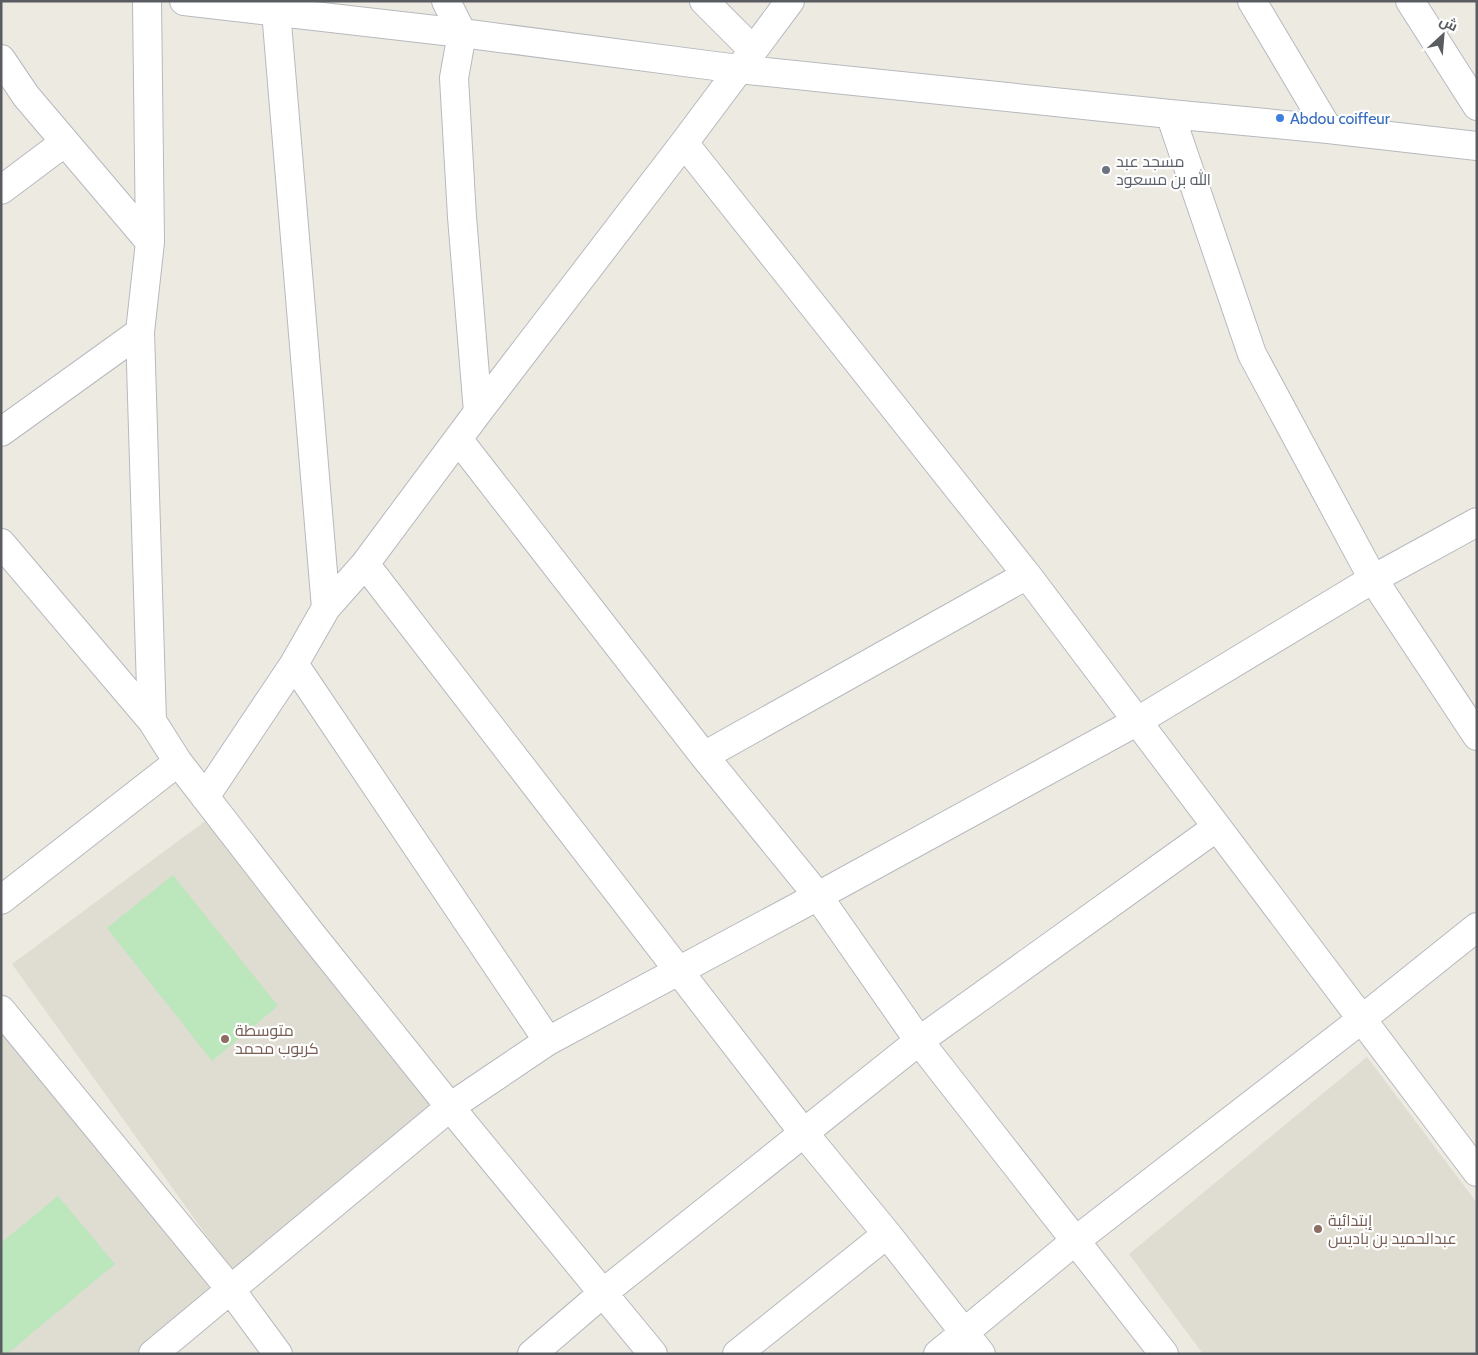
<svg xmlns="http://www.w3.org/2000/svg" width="1478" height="1355" viewBox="0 0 1478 1355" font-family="Cabin,Cairo,sans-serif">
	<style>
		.education { fill: #dfdcd1 }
		.green { fill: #bce6bc }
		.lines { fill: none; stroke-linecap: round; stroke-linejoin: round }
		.minor-casing { stroke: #b6b9be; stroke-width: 30 }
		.minor { stroke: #fff; stroke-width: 28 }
		.shop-dot { fill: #3f7fe0; stroke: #fff; stroke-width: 2 }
		.worship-dot { fill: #6b7280; stroke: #fff; stroke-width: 2 }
		.education-dot { fill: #8d6e63; stroke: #fff; stroke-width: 2 }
		.labels { text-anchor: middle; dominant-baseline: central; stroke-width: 4.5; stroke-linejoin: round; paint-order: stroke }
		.shop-label { font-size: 16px; fill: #366cbe; stroke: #fff; text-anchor: start }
		.worship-label { font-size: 16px; fill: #5b616d; stroke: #fff; text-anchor: start }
		.education-label { font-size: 16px; fill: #785e54; stroke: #fff; text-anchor: start }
	</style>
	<rect width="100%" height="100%" fill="#edeae1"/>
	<path class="education" d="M 212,816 L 442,1115 L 242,1285 L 12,964 Z
		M 1,1020 L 232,1297 L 154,1354 L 1,1354 Z
		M 1367,1057 L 1477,1203 L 1477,1354 L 1203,1354 L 1129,1254 Z"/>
	<path class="green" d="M 173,875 L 278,1006 L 212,1061 L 107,928 Z
		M 58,1196 L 115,1264 L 7,1354 L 1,1354 L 1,1243 Z"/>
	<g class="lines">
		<defs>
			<path id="minor" d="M 147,1 L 150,242 L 140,332 L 152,721
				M 184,1 L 462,33 L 738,69 L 1170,114 L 1328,129 L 1477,146
				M 446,1 L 462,33 L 454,78 L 462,217 L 478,412
				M 704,1 L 753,50
				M 1252,1 L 1328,129
				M 1410,1 L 1477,106
				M 276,11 L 326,608
				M 1,59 L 26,96 L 150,242
				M 1170,114 L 1252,354 L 1373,579 L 1477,736
				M 684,143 L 1027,575 L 1477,1172
				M 1,190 L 65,142
				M 1,432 L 140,332
				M 458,439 L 704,756 L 818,896 L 919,1041 L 1164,1354
				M 1,543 L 152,721 L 178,762 L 309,931 L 450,1107 L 653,1354
				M 365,564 L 803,1132 L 887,1234 L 981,1354
				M 294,664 L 548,1041
				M 704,756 L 1027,575
				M 205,797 L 294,664 L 326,608 L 365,564 L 478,412 L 684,143 L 790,1
				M 1,900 L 178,762
				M 1,1010 L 231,1290 L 278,1354
				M 153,1354 L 450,1107 L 548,1041 L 818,896 L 1136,722 L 1373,579 L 1477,522
				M 532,1354 L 603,1293 L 919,1041 L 1217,827
				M 737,1354 L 887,1234
				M 938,1354 L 1075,1241 L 1362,1019 L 1477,927"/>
		</defs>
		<use href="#minor" class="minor-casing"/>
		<use href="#minor" class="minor"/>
	</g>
	<circle class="shop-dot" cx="1280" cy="118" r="5"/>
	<circle class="worship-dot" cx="1106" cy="170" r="5"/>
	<g class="education-dot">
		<circle cx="225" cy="1039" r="5"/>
		<circle cx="1318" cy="1229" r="5"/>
	</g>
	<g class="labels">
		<g class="shop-label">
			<text x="1290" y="118">Abdou coiffeur</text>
		</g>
		<g class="worship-label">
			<text x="1116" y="161">مسجد عبد<tspan x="1116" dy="18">الله بن مسعود</tspan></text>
		</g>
		<g class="education-label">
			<text x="235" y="1030">متوسطة<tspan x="235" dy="18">كربوب محمد</tspan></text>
			<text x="1328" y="1220">إبتدائية<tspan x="1328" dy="18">عبدالحميد بن باديس</tspan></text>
		</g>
	</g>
	<rect width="1478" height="1355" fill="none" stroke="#595d62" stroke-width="5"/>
	<g transform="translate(1443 35) rotate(26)" stroke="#ffffff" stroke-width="4" paint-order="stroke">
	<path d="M0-4L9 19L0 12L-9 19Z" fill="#595d62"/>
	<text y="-8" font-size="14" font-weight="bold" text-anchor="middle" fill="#595d62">ش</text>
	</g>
</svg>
